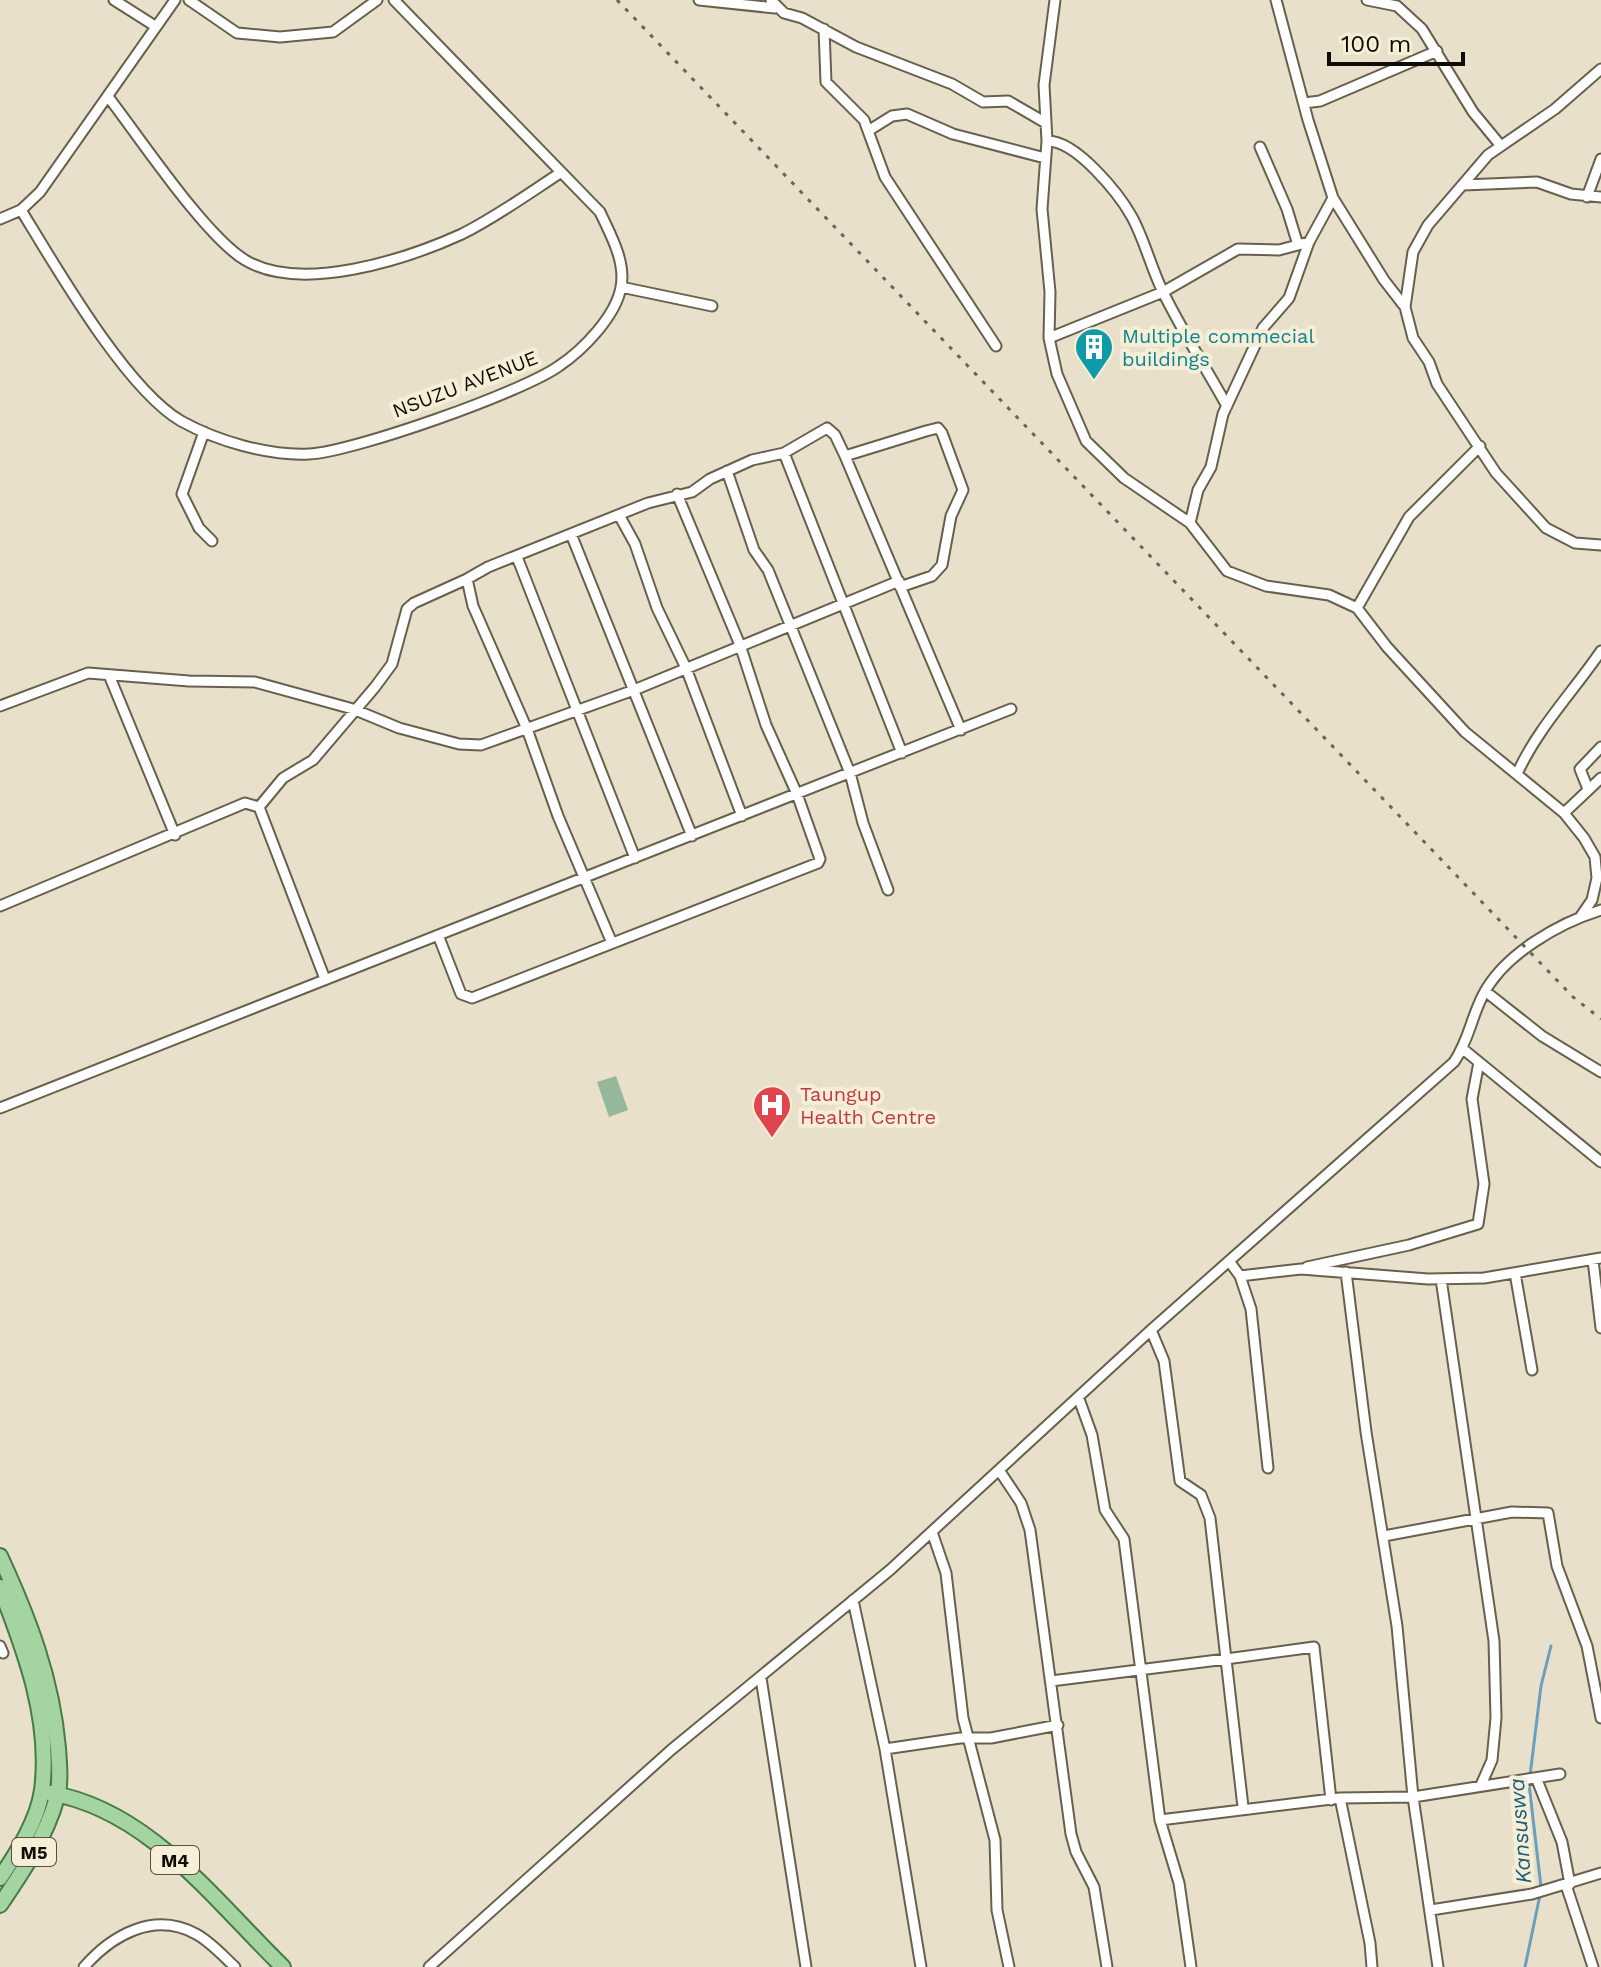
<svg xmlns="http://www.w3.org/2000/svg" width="1601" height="1967" viewBox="0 0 1601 1967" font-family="'Work Sans',sans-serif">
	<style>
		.green { fill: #96b89a }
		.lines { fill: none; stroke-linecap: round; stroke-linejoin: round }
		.stream { stroke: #6aa0bc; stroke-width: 3 }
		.street-casing { stroke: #67604c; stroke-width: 13 }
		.primary-casing { stroke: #477b42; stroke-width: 18 }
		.street { stroke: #fff; stroke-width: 9 }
		.primary { stroke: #a3d4a1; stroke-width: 14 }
		.rail { stroke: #6b6659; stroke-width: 3; stroke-dasharray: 4 8; stroke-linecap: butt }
		.labels { text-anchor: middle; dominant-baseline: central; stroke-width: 8; stroke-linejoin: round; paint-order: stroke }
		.shield { fill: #f6eed7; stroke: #545044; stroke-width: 2 }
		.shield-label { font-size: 18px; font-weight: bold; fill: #0e0c05 }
		.culture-label { font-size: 20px; fill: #0d838f; stroke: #f6eed7; text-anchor: start }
		.street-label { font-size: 20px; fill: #0e0c05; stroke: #f6eed7 }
		.health-label { font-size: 20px; fill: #be3a42; stroke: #f6eed7; text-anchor: start }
		.water-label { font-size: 22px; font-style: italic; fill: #1b5e7b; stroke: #f6eed7 }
	</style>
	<rect width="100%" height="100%" fill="#e8e0ca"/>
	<path class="green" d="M 616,1076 L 628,1110 L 609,1117 L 597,1082 Z"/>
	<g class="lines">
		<path class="stream" d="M 1541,1887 L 1529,1784 L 1541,1686 L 1551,1646
			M 1525,1967 L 1540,1895"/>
		<defs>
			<path id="street" d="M 114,0 L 155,26
				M 189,0 L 237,33 L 280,37 L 333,32 L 377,0
				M 699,0 L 775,8
				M 771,0 L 784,13 L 802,18 L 856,47 L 952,84 L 983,102 L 1008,101 L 1046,123
				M 1055,0 L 1044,85 L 1047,141 L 1042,209 L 1050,292 L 1049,338 L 1057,374 L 1086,441 L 1124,478 L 1190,523 L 1227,571 L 1266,586 L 1329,595 L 1357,608 L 1387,647 L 1465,732 L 1564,813 L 1584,838 L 1595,857 L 1597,878 L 1592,900 L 1581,916
				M 1276,0 L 1308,120 L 1333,198 L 1384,280 L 1405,307 L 1413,338 L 1429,362 L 1437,384 L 1496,473 L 1546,528 L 1575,543 L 1601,545
				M 1367,0 L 1397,6 L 1422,29 L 1473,112 L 1501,146
				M 824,29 L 826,82 L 864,120 L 885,177 L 996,346
				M 109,98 C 140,138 205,236 245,260 C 301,294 407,259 462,234 C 496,217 528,194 560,173
				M 1304,103 L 1320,101 L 1437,51
				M 868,131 L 892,116 L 907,114 L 953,134 L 1045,158
				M 1047,141 C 1076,140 1119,194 1132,217 C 1145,241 1151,268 1163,292 C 1182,331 1206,368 1227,406
				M 1260,147 L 1287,209 L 1298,245
				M 1463,185 L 1537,182 L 1571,194 L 1601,197
				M 1587,197 L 1601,159
				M 21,210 C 56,267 126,389 181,421 C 217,441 268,456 309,454 C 353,452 523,392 559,366 C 583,350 616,316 621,287 C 626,261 610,234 600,212 L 394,0
				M 0,219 L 21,210 L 40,192 L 175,0
				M 621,287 L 712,306
				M 1405,307 L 1413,252 L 1428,225 L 1488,155 L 1555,109 L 1601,69
				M 1049,338 L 1163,292 L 1238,249 L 1279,250 L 1309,242
				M 204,432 L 182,494 L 199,528 L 212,541
				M 784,453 L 902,753
				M 845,456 L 926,431 L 938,428 L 942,433 L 963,490 L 951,516 L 942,565 L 932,576 L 900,587
				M 727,471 L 754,550 L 768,570 L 850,773 L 863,823 L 888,890
				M 619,515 L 635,544 L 657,608 L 686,668 L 742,816
				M 1190,523 L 1198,490 L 1211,467 L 1223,414 L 1263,328 L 1289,298 L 1309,242 L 1333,198
				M 571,534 L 692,836
				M 517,557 L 635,858
				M 1357,608 L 1409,517 L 1480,446
				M 109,675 L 175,835
				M 0,706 L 88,673 L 189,681 L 255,682 L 353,709 L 399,728 L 459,744 L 481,745 L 634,690 L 899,581
				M 1517,774 C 1537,729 1573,692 1601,651
				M 1588,789 L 1580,769 L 1601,747
				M 259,807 L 283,778 L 313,760 L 375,687 L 392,664 L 407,609 L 414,603 L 467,579
				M 1564,813 L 1601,778
				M 0,906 L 245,803 L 259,807 L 325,979
				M 438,935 L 461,994 L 472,998 L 818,863 L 820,859 L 797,794 L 766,725 L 740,645 L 677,494
				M 612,943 L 558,816 L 527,729 L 473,606 L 467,579 L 488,567 L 648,503 L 692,492 L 710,479 L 752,460 L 784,453 L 827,428 L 835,435 L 845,456 L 961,730
				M 1485,991 L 1542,1036 L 1601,1072
				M 1463,1049 L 1601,1162
				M 0,1108 L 1011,709
				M 1593,1260 L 1601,1328
				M 1229,1261 L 1240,1276 L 1301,1269 L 1428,1279 L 1484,1278 L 1601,1258
				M 1307,1267 L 1409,1245 L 1478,1224 L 1484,1184 L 1472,1099 L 1479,1062
				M 1346,1272 L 1366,1432 L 1397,1626 L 1413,1797 L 1438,1967
				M 1515,1273 L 1532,1370
				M 1240,1276 L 1251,1309 L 1268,1468
				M 1441,1279 L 1494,1641 L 1496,1718 L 1492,1760 L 1481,1785
				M 1079,1399 L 1092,1435 L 1105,1510 L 1124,1539 L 1160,1820 L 1179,1883 L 1191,1967
				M 999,1470 L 1021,1503 L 1030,1530 L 1071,1834 L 1076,1852 L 1094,1887 L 1107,1967
				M 932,1532 L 946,1573 L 963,1718 L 995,1840 L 997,1910 L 1009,1967
				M 1384,1536 L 1512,1512 L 1548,1513 L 1557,1566 L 1587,1646 L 1601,1718
				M 853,1600 L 885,1749 L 921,1967
				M 0,1646 L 3,1653
				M 761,1678 L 806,1967
				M 1051,1681 L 1226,1659 L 1210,1518 L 1201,1495 L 1180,1481 L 1164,1361 L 1151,1330
				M 885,1749 L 960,1738 L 991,1738 L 1058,1725
				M 1537,1780 L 1562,1842 L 1570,1884
				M 1340,1798 L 1370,1943 L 1372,1967
				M 1243,1807 L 1226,1659 L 1314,1647 L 1331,1800
				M 1160,1820 L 1340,1798 L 1413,1797 L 1560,1774
				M 1566,1885 L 1593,1967
				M 1431,1910 L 1532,1894 L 1601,1873
				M 84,1967 C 112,1935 154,1911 196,1934 C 211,1942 223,1956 235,1967
				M 429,1967 L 671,1750 L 890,1570 L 1151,1330 L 1454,1062 C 1469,1040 1471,1018 1483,995 C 1504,954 1559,923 1601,910"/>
			<path id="primary" d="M 0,1556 C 29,1619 52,1679 58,1748 C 59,1763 61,1783 57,1797 C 46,1837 23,1871 0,1905
				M 0,1587 C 25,1651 51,1720 42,1790 C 38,1820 17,1853 0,1878
				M 50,1793 C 149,1810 214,1900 283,1967"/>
		</defs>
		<use href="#street" class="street-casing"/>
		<use href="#primary" class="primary-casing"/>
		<use href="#street" class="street"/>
		<use href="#primary" class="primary"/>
		<path class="rail" d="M 617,0 L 1573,997 L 1601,1019"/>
	</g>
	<defs>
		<symbol id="building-pin" viewBox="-11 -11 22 30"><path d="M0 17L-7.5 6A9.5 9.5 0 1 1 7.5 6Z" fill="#0f9aa8" stroke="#f6eed7"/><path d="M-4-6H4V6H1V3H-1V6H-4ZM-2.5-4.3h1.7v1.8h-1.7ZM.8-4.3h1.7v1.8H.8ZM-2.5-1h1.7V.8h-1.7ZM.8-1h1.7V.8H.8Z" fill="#fff"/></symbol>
		<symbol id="hospital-pin" viewBox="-11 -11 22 30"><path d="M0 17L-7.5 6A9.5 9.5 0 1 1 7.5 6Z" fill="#e0444e" stroke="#f6eed7"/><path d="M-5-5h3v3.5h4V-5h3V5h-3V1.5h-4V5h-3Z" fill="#fff"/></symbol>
	</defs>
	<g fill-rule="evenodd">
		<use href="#building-pin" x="1072" y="325" width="44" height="60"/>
		<use href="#hospital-pin" x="750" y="1083" width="44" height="60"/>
	</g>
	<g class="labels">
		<g class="shield">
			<rect x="12" y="1838" width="44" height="28" rx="6"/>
			<rect x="151" y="1846" width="48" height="28" rx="6"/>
		</g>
		<g class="shield-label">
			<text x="34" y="1852">M5</text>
			<text x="175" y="1860">M4</text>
		</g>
		<g class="culture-label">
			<text x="1122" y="336">Multiple commecial<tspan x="1122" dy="23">buildings</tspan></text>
		</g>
		<g class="street-label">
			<text transform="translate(465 384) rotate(-21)">NSUZU AVENUE</text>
		</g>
		<g class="health-label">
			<text x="800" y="1094">Taungup<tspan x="800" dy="23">Health Centre</tspan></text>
		</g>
		<g class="water-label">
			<text transform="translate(1520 1831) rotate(-94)">Kansuswa</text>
		</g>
	</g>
	<path d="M1329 52v12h134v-12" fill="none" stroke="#0e0c05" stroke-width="4"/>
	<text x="1341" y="52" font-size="24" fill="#0e0c05" stroke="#f6eed7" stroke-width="6" paint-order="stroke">100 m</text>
</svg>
